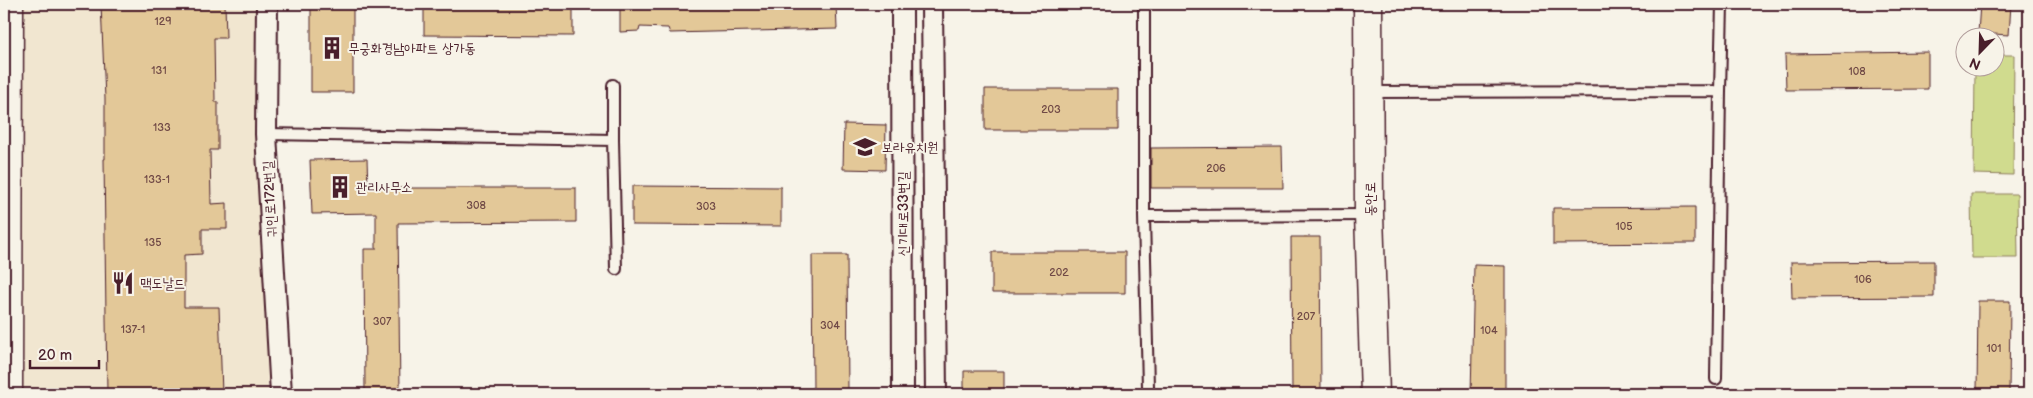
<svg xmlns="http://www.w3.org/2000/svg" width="2033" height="398" viewBox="0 0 2033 398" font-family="'Balsamiq Sans','Poor Story',sans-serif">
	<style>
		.built { fill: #f1e6d0 }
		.green { fill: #d0db8e; stroke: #8d7d5c }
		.building { fill: #e3c898; stroke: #4a1f2b }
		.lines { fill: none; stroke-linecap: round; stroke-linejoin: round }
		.lane-casing { stroke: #4a1f2b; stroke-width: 14 }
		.street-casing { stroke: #4a1f2b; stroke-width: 24 }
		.secondary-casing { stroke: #4a1f2b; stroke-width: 31 }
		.lane { stroke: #f7f3e8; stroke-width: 10 }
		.street { stroke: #f7f3e8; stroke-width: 20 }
		.secondary { stroke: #f7f3e8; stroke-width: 28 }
		.labels { text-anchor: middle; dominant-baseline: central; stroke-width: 4; stroke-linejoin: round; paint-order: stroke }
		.number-label { font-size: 11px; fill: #704946 }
		.poi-label { font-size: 14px; fill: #4a1f2b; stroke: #f7f3e8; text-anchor: start }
		.street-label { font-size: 14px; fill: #4a1f2b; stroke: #f7f3e8 }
	</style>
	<rect width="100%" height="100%" fill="#f7f3e8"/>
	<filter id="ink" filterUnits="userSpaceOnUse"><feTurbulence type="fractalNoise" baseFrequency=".02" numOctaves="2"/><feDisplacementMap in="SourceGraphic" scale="10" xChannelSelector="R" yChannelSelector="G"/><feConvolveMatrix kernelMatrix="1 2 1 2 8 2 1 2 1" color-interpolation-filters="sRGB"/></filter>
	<g filter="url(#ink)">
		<path class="built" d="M 4,4 L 263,4 L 268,394 L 4,394 Z"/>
		<path class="green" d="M 1996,55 L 2014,55 L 2013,175 L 1974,174 L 1975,68 L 1996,68 Z
			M 1971,194 L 2017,194 L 2018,258 L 1972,258 Z"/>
		<path class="building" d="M 101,4 L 225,4 L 226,38 L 214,38 L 215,102 L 218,102 L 218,150 L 210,150 L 211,204 L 227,203 L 227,229 L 202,229 L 202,254 L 184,255 L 184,307 L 219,307 L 222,394 L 107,394 L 104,159 L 105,159 L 105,99 Z
			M 311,4 L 353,4 L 353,92 L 311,92 Z
			M 424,4 L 573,4 L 573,36 L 424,35 Z
			M 620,4 L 836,4 L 837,29 L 670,33 L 668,28 L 640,27 L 639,31 L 620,32 Z
			M 1980,4 L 2011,4 L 2009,35 L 1978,33 Z
			M 1928,52 L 1928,89 L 1786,90 L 1785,54 Z
			M 985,89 L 1118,89 L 1118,130 L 985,130 Z
			M 844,124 L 886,125 L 885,170 L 843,169 Z
			M 1282,147 L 1283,188 L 1151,188 L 1151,148 Z
			M 367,159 L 368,188 L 576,188 L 576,222 L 398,223 L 400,393 L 365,393 L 364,249 L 376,249 L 376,213 L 312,214 L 310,160 Z
			M 632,186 L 781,187 L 781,226 L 632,225 Z
			M 1695,207 L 1695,243 L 1553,244 L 1553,208 Z
			M 1291,237 L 1320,237 L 1321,394 L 1292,394 Z
			M 992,252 L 1125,252 L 1125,293 L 992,293 Z
			M 812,255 L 847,255 L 848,394 L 813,394 Z
			M 1934,261 L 1934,297 L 1792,298 L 1791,262 Z
			M 1474,265 L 1505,266 L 1505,394 L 1471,394 Z
			M 1978,301 L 2010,301 L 2009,394 L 1977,394 Z
			M 964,371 L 1004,371 L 1004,394 L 964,394 Z"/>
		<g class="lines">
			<defs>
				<path id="lane" d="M 1144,4 L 1144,216 L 1148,387
					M 1370,92 L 1720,91 L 1722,4
					M 266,134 L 613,140 L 616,269
					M 613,140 L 613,85
					M 1144,216 L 1368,215
					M 1716,379 L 1720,91"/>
				<path id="street" d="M 267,4 L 266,134 L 281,394
					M 902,4 L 903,394
					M 932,4 L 936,394"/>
				<path id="secondary" d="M 1368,4 L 1369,215 L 1375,394
					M 8,394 L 9,4"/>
			</defs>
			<use href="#lane" class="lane-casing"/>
			<use href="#street" class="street-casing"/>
			<use href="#secondary" class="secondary-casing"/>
			<use href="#lane" class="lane"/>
			<use href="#street" class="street"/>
			<use href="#secondary" class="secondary"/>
		</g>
	</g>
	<defs>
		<symbol id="building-bare" viewBox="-9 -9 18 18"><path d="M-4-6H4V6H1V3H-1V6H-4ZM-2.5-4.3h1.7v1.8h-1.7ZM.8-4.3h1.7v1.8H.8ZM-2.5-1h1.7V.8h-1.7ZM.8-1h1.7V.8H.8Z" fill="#4a1f2b" stroke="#f7f3e8" stroke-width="2.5" paint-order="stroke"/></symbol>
		<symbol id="school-bare" viewBox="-9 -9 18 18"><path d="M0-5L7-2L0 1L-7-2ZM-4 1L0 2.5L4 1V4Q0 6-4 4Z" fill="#4a1f2b" stroke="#f7f3e8" stroke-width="2.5" paint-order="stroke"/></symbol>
		<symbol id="restaurant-bare" viewBox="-9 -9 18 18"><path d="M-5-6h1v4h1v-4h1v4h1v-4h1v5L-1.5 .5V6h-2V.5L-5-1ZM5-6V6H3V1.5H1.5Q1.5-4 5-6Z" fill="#4a1f2b" stroke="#f7f3e8" stroke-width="2.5" paint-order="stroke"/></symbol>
	</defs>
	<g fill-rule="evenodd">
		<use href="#building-bare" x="316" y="32" width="32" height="32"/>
		<use href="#school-bare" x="849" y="131" width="32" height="32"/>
		<use href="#building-bare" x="324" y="171" width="32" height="32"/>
		<use href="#restaurant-bare" x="107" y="267" width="32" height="32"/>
	</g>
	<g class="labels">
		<g class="number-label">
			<text x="163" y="21">129</text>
			<text x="159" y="70">131</text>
			<text x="1857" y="71">108</text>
			<text x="1051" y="109">203</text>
			<text x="162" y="127">133</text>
			<text x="1216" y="168">206</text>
			<text x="157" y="179">133-1</text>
			<text x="476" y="205">308</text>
			<text x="706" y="206">303</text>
			<text x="1624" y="226">105</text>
			<text x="153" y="242">135</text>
			<text x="1059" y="272">202</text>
			<text x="1863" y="279">106</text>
			<text x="1306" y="316">207</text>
			<text x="382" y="321">307</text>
			<text x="830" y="325">304</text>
			<text x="133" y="329">137-1</text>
			<text x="1489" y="330">104</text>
			<text x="1994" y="348">101</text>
		</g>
		<g class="poi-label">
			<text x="348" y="48">무궁화경남아파트 상가동</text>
			<text x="882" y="147">보라유치원</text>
			<text x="356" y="187">관리사무소</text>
			<text x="140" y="283">맥도날드</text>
		</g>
		<g class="street-label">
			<text transform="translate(270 199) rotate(-93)">귀인로172번길</text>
			<text transform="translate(1370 199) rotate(-90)">동안로</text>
			<text transform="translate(903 214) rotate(-90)">신기대로33번길</text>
		</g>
	</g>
	<rect width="2033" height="398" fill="none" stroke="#f7f3e8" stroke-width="20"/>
	<rect x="10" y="10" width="2013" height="378" fill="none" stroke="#4a1f2b" stroke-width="2" filter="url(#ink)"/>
	<g transform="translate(1980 52) rotate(203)"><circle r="24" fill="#f7f3e8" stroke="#b29e9c"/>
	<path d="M0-4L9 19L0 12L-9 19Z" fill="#4a1f2b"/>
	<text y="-8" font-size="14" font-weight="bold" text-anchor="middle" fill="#4a1f2b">N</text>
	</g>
	<path d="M30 360v8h69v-8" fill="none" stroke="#4a1f2b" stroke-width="2.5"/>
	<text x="38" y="360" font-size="15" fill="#4a1f2b" stroke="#f7f3e8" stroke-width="4" paint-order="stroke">20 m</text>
</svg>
